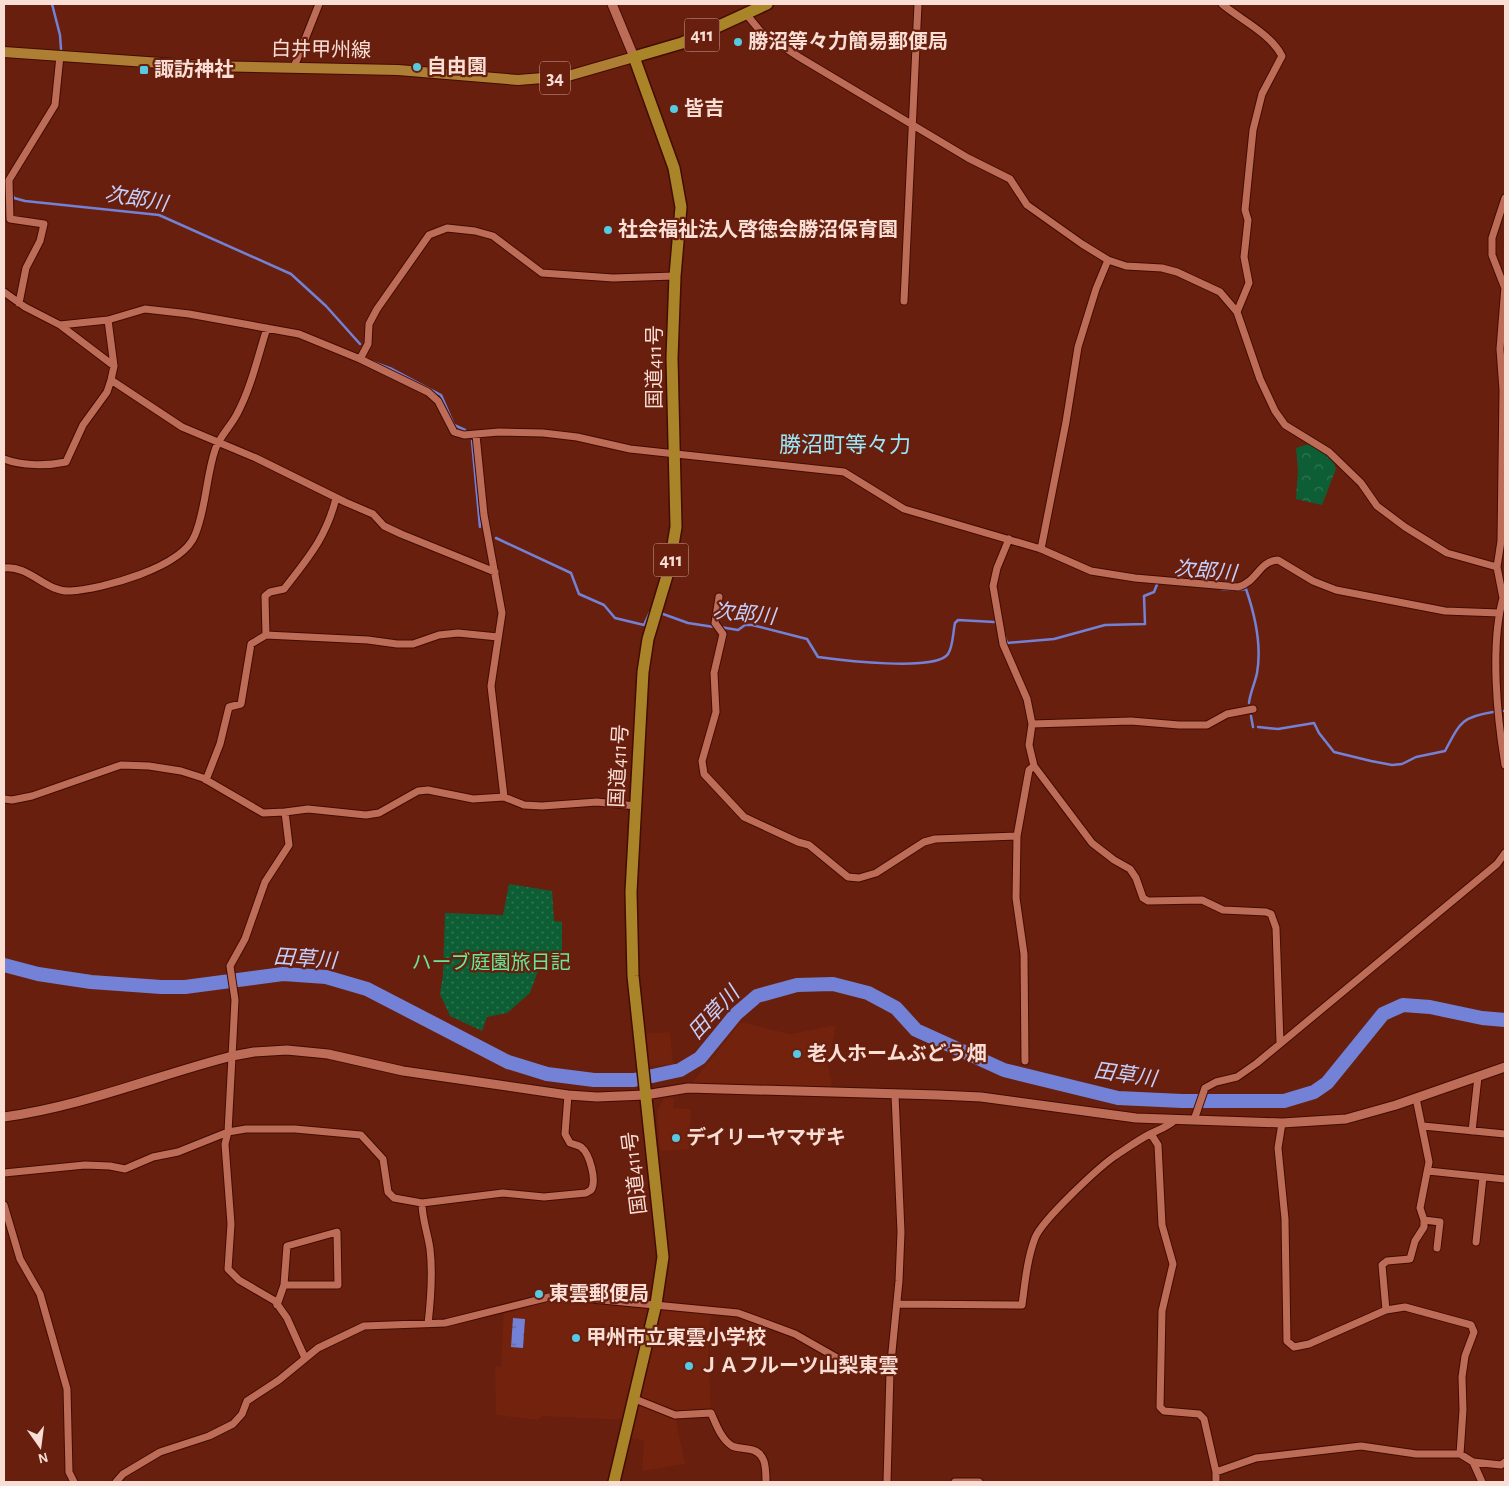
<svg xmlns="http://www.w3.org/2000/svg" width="1509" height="1486" viewBox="0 0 1509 1486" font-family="'Alegreya Sans','Noto Sans JP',sans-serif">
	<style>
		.built { fill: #73220e }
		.green { fill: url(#green-dots) }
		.forest { fill: url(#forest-crowns) }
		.water { fill: url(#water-ripples) }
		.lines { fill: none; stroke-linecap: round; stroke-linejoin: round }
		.stream { stroke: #7382d6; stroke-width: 2.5 }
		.river { stroke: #7382d6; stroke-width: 14 }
		.minor-casing { stroke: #430c02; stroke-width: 9 }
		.tertiary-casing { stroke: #430c02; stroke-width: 11 }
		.primary-casing { stroke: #430c02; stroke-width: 12 }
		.trunk-casing { stroke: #430c02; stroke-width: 14 }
		.minor { stroke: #bd6c58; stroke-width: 7 }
		.tertiary { stroke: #bd6c58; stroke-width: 9 }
		.primary { stroke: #ae7e35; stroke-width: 10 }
		.trunk { stroke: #a98429; stroke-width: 11 }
		.poi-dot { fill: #57c9e2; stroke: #681f0e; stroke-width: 2 }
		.labels { text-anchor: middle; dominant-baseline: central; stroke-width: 4.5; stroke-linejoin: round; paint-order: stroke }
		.shield { fill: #681f0e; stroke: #cea59a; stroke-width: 1 }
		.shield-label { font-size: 19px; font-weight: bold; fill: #f9ded6 }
		.poi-label { font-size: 20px; font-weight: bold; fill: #f9ded6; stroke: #681f0e; text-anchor: start }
		.street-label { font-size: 20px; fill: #f9ded6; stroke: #681f0e }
		.park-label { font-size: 20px; fill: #66e799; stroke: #681f0e }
		.water-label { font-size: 21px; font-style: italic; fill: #c4cffc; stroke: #681f0e }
		.quarter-label { font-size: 22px; fill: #99e7f9; stroke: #681f0e }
	</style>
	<defs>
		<pattern id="green-dots" width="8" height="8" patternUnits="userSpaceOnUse" patternTransform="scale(1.25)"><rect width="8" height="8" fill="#0d5e35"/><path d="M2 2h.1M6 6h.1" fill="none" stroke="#317552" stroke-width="1.8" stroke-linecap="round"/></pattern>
		<pattern id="forest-crowns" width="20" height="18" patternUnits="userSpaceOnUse" patternTransform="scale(1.25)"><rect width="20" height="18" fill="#0d5e35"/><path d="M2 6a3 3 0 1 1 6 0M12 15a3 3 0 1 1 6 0" fill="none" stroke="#317552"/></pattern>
		<pattern id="water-ripples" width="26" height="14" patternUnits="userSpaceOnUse" patternTransform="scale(1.25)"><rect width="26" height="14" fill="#7382d6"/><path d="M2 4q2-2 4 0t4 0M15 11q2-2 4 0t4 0" fill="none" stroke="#656ca2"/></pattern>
	</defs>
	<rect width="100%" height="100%" fill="#681f0e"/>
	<path class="built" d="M 741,1022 L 790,1034 L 836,1025 L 828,1065 L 833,1092 L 688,1088 Z
		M 670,1032 L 673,1064 L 642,1067 L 638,1034 Z
		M 674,1097 L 673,1108 L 691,1109 L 689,1149 L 663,1151 L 660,1150 L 657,1111 L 664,1099 Z
		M 549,1297 L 712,1310 L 708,1338 L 711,1413 L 675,1415 L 685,1464 L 642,1471 L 644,1441 L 626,1436 L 629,1420 L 542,1416 L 537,1420 L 496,1415 L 495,1366 L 501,1367 L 504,1309 Z"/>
	<path class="green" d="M 509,884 L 552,891 L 554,921 L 562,922 L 562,962 L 543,962 L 540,965 L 530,993 L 507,1013 L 487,1017 L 482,1031 L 450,1016 L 440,994 L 443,975 L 445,913 L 503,915 Z"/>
	<path class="forest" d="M 1309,444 L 1333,459 L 1336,469 L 1322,505 L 1296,499 L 1298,470 L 1296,448 Z"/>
	<path class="water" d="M 513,1318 L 525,1319 L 523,1348 L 511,1347 Z"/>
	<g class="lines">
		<path class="stream" d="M 52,4 L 60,35 L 61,49
			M 12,194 L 14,198 L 25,201 L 159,215 L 291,274 L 326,306 L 360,344
			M 373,362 L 392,369 L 441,395 L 454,425 L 465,430
			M 472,441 L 480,527
			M 496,538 L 571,573 L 579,594 L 604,605 L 615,618 L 644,625 L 650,612
			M 1221,589 L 1233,590
			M 1238,590 L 1246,589 C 1255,615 1262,645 1257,673 C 1255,683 1250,693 1249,703
			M 663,614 L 688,623 L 714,627
			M 720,627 L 738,630 L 745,625 L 752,625 L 807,639 L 818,657 C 840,660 936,672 948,654 C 953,647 953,632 955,623 L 958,620 L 994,622
			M 1005,637 L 1007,643 L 1054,639 L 1105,625 L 1145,624 L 1144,596 L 1154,592 L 1158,582
			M 1504,711 L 1505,711
			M 1251,716 L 1253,727
			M 1258,727 L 1278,729 L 1314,723 L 1319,733 L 1334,752 L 1371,761 L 1392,765 L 1402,764 L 1416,757 L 1445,751 C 1460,723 1461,717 1493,712"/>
		<path class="river" d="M 4,965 L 38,974 L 91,982 L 161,987 L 185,987 L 283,974 L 326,977 L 367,989 L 508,1062 L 547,1074 L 594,1080 L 634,1080 L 680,1070 L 700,1058 L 736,1014 L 757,996 L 797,985 L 833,984 L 868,993 L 896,1008 L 916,1030 L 1004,1070 L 1118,1098 L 1182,1101 L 1284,1101 L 1314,1092 L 1327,1083 L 1383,1014 L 1403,1005 L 1430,1007 L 1482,1018 L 1505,1020"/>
		<defs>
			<path id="minor" d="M 1222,4 C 1241,20 1270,33 1282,56 L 1262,94 L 1253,130 L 1245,210 L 1248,220 L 1244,257 L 1249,283 L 1237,312
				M 747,15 L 761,32 L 799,57 L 968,158 L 1010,179 L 1027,205 L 1082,244 L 1108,260 L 1126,266 L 1162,268 L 1177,272 L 1220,292 L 1237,312 L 1260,379 L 1275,411 L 1285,425 L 1329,452 L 1361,483 L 1377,506 L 1405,527 L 1447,553 L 1497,567 L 1503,598
				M 294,67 L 319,4
				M 1504,286 L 1492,255 L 1492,238 L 1505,198
				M 4,292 L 25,307 L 60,325 L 114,366
				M 904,301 L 918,4
				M 19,303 L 26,268 L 40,241 L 44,224 L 10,219 L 9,180 L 55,105 L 60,56
				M 60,325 L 108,320 L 145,309 L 189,314 L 299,334 L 360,359 L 428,392 L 438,401 L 454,432 L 464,435 L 499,432 L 543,433 L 577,437 L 630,449 L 844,472 L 904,509 L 1041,549 L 1091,571 L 1135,578 L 1238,587 C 1257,582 1259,561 1278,560 L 1313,581 L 1336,590 L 1445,611 L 1499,613
				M 360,359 L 368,344 L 369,324 L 377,309 L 429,235 L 447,228 L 475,231 L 493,236 L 542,273 L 613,278 L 675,276
				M 111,380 L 182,427 L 256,458 L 345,502 L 373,514 L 384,526 L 401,534 L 495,572
				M 476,435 L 484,515 L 502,613 L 491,686 L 504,797
				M 4,459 C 22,466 47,466 66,462 L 83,425 L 107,392 L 111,380 L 114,366 L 108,320
				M 1009,539 L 997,568 L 993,586 L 1003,644 L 1027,699 L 1032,724 L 1029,745 L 1034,766 L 1092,843 L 1114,860 L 1130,869 L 1136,878 L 1143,898 L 1148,901 L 1202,900 L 1223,910 L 1266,912 L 1271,914 L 1276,928 L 1280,1043
				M 1041,549 L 1066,422 L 1078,347 L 1096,289 L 1108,260
				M 1497,567 L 1501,541 L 1503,390 L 1500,349 L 1505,286
				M 4,568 C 30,565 45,592 70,591 C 102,589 182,568 195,535 C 206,509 206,477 215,450 C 219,437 231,426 237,414 C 251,388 258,356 267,328
				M 719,597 L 715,623 L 723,634 L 714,673 L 716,712 L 702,761 L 704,774 L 744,817 L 798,842 L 809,845 L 848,877 L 859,878 L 876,873 L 924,842 L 935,839 L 1017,836
				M 1505,601 L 1503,598 C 1490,645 1497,717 1505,765
				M 266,635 L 368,640 L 397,644 L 413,644 L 439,635 L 458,633 L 498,637
				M 1032,724 L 1131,721 L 1179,725 L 1207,725 L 1227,714 L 1253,709
				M 206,780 L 220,744 L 229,707 L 241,704 L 251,644 L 266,635 L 265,596 L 270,592 L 284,589 C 308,558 326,538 336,498
				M 4,799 L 12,800 L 32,796 L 121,765 L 149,766 L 181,771 L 203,778 L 263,813 L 285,812 L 289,845 L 265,882 L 245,939 L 230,966 L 235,1000 L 228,1132 L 225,1144 L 231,1224 L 228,1269 L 239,1280 L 275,1301 L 287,1318 L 305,1358
				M 285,812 L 308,809 L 366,815 L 379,813 L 418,791 L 428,790 L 473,799 L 504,797 L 524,805 L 542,806 L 597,802 L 636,806
				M 1025,1061 L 1024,954 L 1016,898 L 1017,836 L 1029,770 L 1034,766
				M 1416,1098 L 1429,1162 L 1420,1208 L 1424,1220 L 1440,1222 L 1437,1248
				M 1194,1120 L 1205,1088 L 1216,1082 L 1237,1077 L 1257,1063 L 1497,864 L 1505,853
				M 1282,1123 L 1278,1148 L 1285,1219 L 1287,1341 L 1294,1347 L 1309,1344 L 1386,1310 L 1405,1307 L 1471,1325 L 1474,1332 L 1465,1356 L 1462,1377 L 1463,1410 L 1460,1454
				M 1423,1126 L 1505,1134
				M 1472,1131 L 1478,1077
				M 1151,1134 L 1158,1145 L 1162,1225 L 1173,1264 L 1162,1311 L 1160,1407 L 1164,1411 L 1199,1414 L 1204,1419 L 1216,1472 L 1216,1482
				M 1428,1171 L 1505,1179
				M 4,1173 L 85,1165 L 110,1166 L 125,1169 L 153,1157 L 178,1152 L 228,1132 L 246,1129 L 295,1129 L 361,1135 L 383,1159 L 388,1192 L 394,1198 L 422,1203 C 422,1219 428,1234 430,1249 C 433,1274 431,1298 428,1324
				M 422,1203 L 503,1193 L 544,1197 L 586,1193 L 591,1190 C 597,1181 590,1154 581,1147 C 578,1145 573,1144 570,1143 L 565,1134 L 568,1095
				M 4,1205 L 20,1259 L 40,1294 L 67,1389 L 69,1472 L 74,1482
				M 1476,1242 L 1483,1177
				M 897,1304 L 1022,1305 C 1025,1283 1027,1259 1035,1238 C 1042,1220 1098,1168 1115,1156 C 1126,1149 1138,1140 1150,1134 C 1160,1129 1168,1127 1176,1119
				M 277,1305 L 284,1285 L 287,1246 L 337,1232 L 338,1285 L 284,1285
				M 1386,1310 L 1382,1265 L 1387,1261 L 1410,1259 L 1415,1241 L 1424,1227 L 1424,1220
				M 635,1399 L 675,1415 L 711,1413 C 716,1424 721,1439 732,1446 C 736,1448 743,1448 748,1449 C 766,1451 766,1467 766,1482
				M 1473,1462 L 1482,1482
				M 1216,1472 L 1256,1458 L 1361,1446 L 1416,1454 L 1460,1454 L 1473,1462 L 1501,1465 L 1505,1462
				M 116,1482 L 123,1474 L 160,1452 L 209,1436 L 233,1424 L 242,1414 L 247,1401 L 279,1380 L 318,1348 L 364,1326 L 445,1323 L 549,1297 L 571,1297 L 738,1313 L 795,1334 L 853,1367 L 890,1372
				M 887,1482 L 890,1372 L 899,1281 L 901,1232 L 895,1095
				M 955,1482 L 979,1482"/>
			<path id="tertiary" d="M 612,4 L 634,57
				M 4,1117 C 83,1106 155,1076 232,1056 L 254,1052 L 287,1050 L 328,1054 L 403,1071 L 568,1095 L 597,1097 L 645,1095 L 688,1088 L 938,1095 L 981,1097 L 1136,1118 L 1282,1123 L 1346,1119 L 1396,1105 L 1505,1067"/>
			<path id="primary" d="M 4,52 L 204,66 L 398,70 L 518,80 L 568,76 L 634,57"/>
			<path id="trunk" d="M 614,1482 L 656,1304 L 663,1257 L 633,976 L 631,892 L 643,672 L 648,639 L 669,569 L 676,527 L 672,358 L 675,276 L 681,207 L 674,168 L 634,57 L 682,43 L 767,4"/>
		</defs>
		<use href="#minor" class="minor-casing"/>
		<use href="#tertiary" class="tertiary-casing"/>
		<use href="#primary" class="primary-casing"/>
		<use href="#trunk" class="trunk-casing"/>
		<use href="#minor" class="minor"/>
		<use href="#tertiary" class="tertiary"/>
		<use href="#primary" class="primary"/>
		<use href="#trunk" class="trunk"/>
	</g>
	<g class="poi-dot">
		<circle cx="738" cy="42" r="5"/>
		<circle cx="417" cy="67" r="5"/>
		<rect x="139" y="65" width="10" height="10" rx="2.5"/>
		<circle cx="674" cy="109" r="5"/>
		<circle cx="608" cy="230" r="5"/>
		<circle cx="797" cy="1054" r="5"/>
		<circle cx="676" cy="1138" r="5"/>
		<circle cx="539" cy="1294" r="5"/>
		<circle cx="576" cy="1338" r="5"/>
		<circle cx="689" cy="1366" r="5"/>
	</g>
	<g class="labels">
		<g class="shield">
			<rect x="684.5" y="18.5" width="35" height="33" rx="4"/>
			<rect x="540" y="61.5" width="30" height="33" rx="4"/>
			<rect x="653.5" y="543.5" width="35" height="33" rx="4"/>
		</g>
		<g class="shield-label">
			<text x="702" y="35">411</text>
			<text x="555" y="78">34</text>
			<text x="671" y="560">411</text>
		</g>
		<g class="poi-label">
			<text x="748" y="42">勝沼等々力簡易郵便局</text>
			<text x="427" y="67">自由園</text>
			<text x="154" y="70">諏訪神社</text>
			<text x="684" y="109">皆吉</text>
			<text x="618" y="230">社会福祉法人啓徳会勝沼保育園</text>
			<text x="807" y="1054">老人ホームぶどう畑</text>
			<text x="686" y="1138">デイリーヤマザキ</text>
			<text x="549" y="1294">東雲郵便局</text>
			<text x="586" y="1338">甲州市立東雲小学校</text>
			<text x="699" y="1366">ＪＡフルーツ山梨東雲</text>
		</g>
		<g class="street-label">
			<text transform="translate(321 50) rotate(1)">白井甲州線</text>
			<text transform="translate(655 367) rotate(-90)">国道411号</text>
			<text transform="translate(619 766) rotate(-87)">国道411号</text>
			<text transform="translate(635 1173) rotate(-97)">国道411号</text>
		</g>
		<g class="park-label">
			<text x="491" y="963">ハーブ庭園旅日記</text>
		</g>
		<g class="water-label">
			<text transform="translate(136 199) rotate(10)">次郎川</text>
			<text transform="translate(1205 571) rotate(5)">次郎川</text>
			<text transform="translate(744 614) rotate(6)">次郎川</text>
			<text transform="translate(305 959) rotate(4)">田草川</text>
			<text transform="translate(714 1013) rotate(-47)">田草川</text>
			<text transform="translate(1125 1075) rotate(8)">田草川</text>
		</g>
		<g class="quarter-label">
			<text x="845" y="445">勝沼町等々力</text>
		</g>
	</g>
	<rect width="1509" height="1486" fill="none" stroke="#f9ded6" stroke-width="10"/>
	<g transform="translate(40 1446) rotate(166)" stroke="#681f0e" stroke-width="4" paint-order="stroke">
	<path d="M0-4L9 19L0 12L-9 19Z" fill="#f9ded6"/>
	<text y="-8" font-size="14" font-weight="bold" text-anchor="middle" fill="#f9ded6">N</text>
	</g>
</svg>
